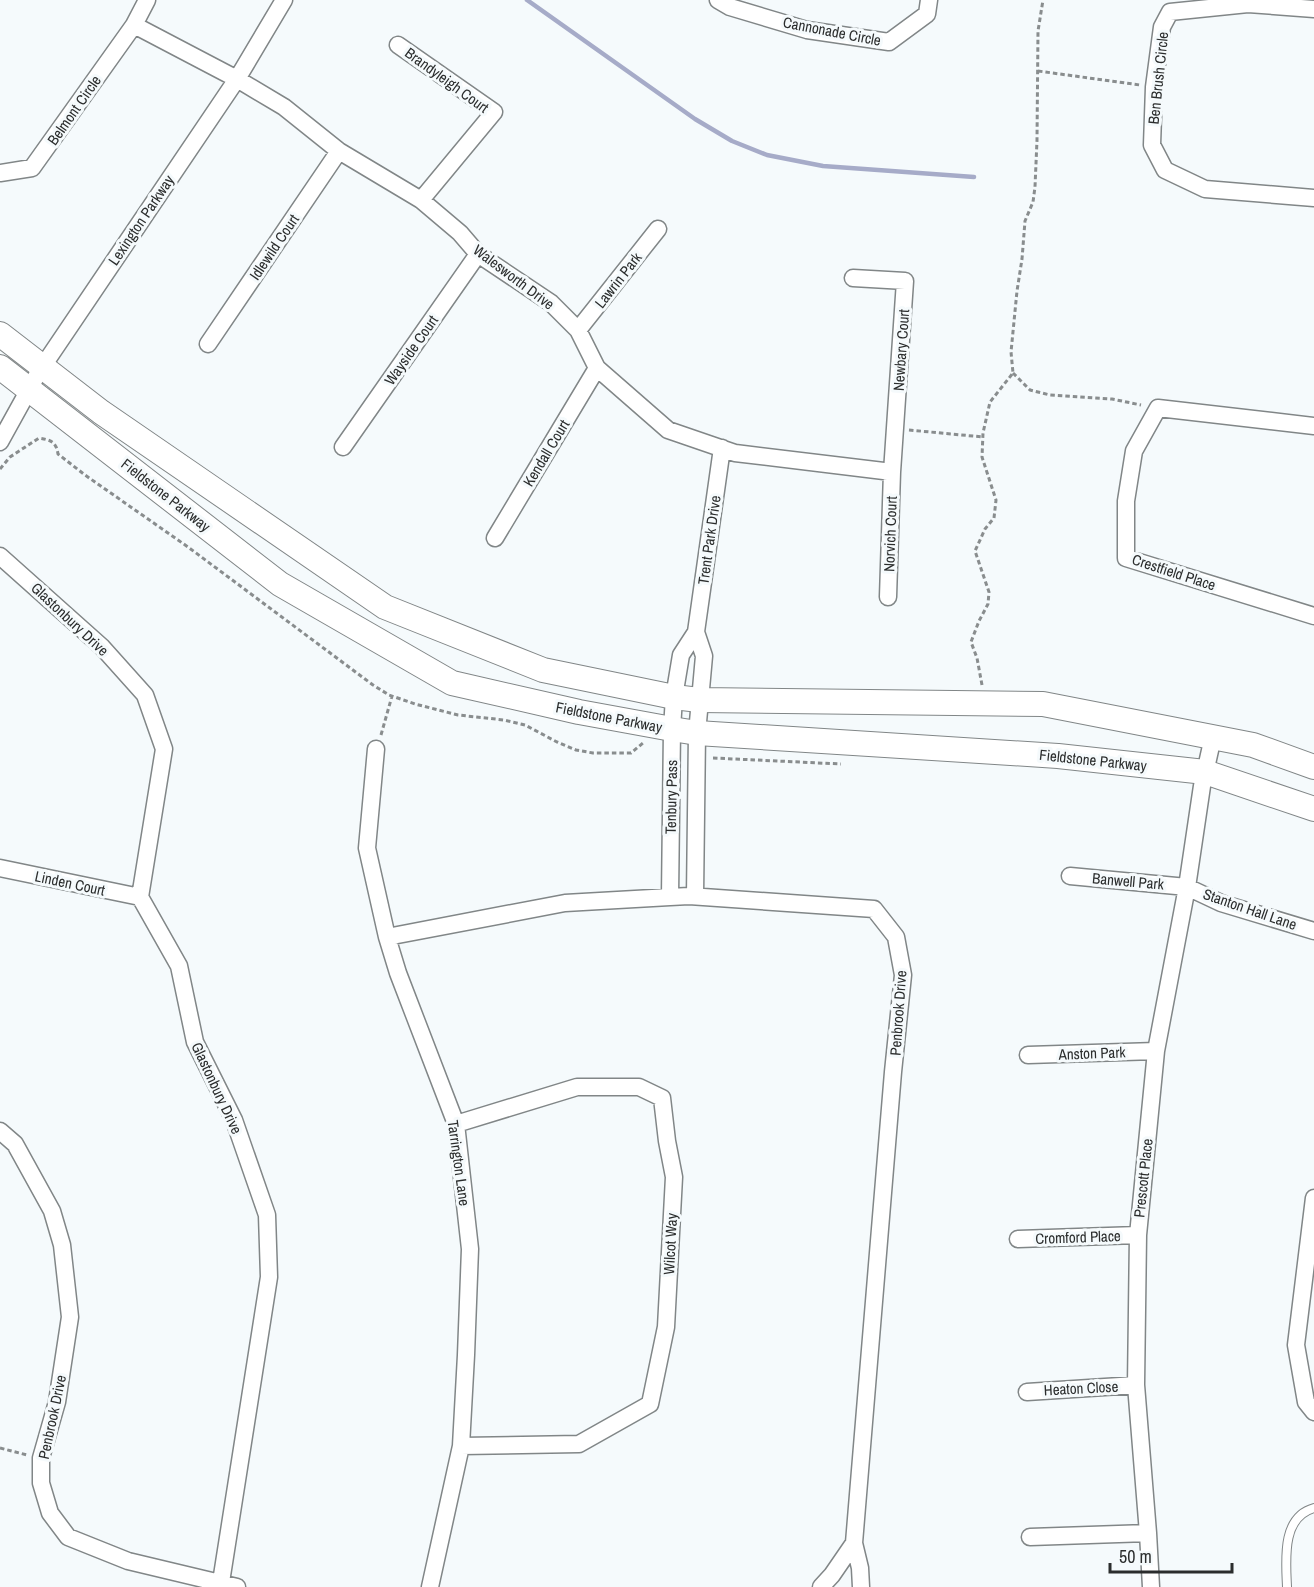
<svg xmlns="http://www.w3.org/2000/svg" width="1314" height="1587" viewBox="0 0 1314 1587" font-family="'Archivo Narrow',sans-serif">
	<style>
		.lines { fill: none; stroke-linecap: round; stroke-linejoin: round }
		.stream { stroke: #a6abc8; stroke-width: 4.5 }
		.lane-casing { stroke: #818687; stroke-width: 10 }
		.street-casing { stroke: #818687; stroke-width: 19 }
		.secondary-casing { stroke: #818687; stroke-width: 26 }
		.path { stroke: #898d8e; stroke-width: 3; stroke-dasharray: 4.5 3; stroke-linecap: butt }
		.lane { stroke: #fff; stroke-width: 8 }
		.street { stroke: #fff; stroke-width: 16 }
		.secondary { stroke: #fff; stroke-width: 24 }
		.labels { text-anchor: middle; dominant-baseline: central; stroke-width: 6; stroke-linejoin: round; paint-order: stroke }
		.street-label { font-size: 15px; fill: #2b2d2d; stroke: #f5fafc }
	</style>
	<rect width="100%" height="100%" fill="#f5fafc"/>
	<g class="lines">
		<path class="stream" d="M 527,0 L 695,119 L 732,141 L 767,155 L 823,166 L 974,177"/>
		<defs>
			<path id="lane" d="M 1287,1587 C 1286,1561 1281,1517 1314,1508"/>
			<path id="street" d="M 718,0 L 730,7 L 807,30 L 889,42 L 927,14 L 929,0
				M 1314,9 L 1248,4 L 1170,12 L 1162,27 L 1154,87 L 1152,145 L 1165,170 L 1205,189 L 1314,198
				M 134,25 L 237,79 L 284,107 L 339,151 L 421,200 L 460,233 L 478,254 L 551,303 L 578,330 L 597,368 L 668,430 L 735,453 L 892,472
				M 398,45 L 494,112 L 421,200
				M 0,173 L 32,168 L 134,25 L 147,0
				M 853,278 L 905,281 L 892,472 L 888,597
				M 578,330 L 658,229
				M 208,344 L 339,151
				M 1314,426 L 1158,408 L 1134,451 L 1126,501 L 1126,558 L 1314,616
				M 0,442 L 37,375 L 237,79 L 284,0
				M 343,447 L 478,254
				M 495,538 L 597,368
				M 0,556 L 102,647 L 145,695 L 164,749 L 140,897 L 179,966 L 195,1042 L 234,1120 L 267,1215 L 269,1277 L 221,1582
				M 376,749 L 367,848 L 387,937 L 398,973 L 456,1124 L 470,1249 L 466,1355 L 461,1446 L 430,1587
				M 0,868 L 140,897
				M 1070,876 L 1187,887 L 1221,903 L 1314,931
				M 695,896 L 697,733 L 704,656 L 696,632 L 722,448
				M 670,897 L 672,729 L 674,697 L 681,655 L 696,632
				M 387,937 L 565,903 L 670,897 L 689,896 L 874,909 L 896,937 L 903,975 L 893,1072 L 854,1543 L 832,1575 L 821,1587
				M 1028,1055 L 1156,1051
				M 456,1124 L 577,1087 L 639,1087 L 662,1098 L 667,1141 L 674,1177 L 666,1327 L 650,1404 L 579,1444 L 461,1446
				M 0,1131 L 15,1144 L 52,1211 L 62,1245 L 70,1317 L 57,1402 L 41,1458 L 41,1483 L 50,1513 L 68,1537 L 128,1561 L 237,1587
				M 1314,1198 L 1296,1345 L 1306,1402 L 1314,1412
				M 1018,1239 L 1138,1235
				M 1027,1392 L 1136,1385
				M 1030,1537 L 1148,1533
				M 854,1543 L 860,1568 L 861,1587
				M 1151,1587 L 1148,1533 L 1136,1385 L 1138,1235 L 1156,1051 L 1187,887 L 1202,786 L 1213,737"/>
			<path id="secondary" d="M 0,334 L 101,412 L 385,607 L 543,670 L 674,697 L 699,700 L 1043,704 L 1253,745 L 1314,767
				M 0,367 L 280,584 L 452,683 L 579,712 L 672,729 L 697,733 L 1058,756 L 1205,772 L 1314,809"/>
		</defs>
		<use href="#lane" class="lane-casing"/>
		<use href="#street" class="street-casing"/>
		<use href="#secondary" class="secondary-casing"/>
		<path class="path" d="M 1038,71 L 1140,85
			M 1013,373 L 1030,390 L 1050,395 L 1112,399 L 1141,405
			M 909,430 L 983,437
			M 0,469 L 10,457 L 39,438 C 50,440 56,441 58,454 L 85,475 L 188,547 L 373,685 L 389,695 L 415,704 L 458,715 L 504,720 L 525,725 L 557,742 L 576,750 L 593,753 L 631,753 L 643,743
			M 982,685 L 977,658 L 971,642 L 979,621 L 988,604 L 989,592 L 975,551 L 985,529 L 994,518 L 996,500 L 982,457 L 983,433 L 990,402 L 1013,373 L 1011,352 L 1017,291 L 1022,259 L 1025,221 L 1033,202 L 1035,187 L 1037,140 L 1038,31 L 1043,0
			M 381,735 L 392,696
			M 713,758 L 841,764
			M 0,1448 L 27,1455"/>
		<use href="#lane" class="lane"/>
		<use href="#street" class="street"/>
		<use href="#secondary" class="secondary"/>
	</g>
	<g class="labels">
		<g class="street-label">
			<text transform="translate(832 31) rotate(11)">Cannonade Circle</text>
			<text transform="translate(1158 78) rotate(-84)">Ben Brush Circle</text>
			<text transform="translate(447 80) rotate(36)">Brandyleigh Court</text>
			<text transform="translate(74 110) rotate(-55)">Belmont Circle</text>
			<text transform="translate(141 220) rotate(-56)">Lexington Parkway</text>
			<text transform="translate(274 247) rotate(-56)">Idlewild Court</text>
			<text transform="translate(514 277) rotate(37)">Walesworth Drive</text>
			<text transform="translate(618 280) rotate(-52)">Lawrin Park</text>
			<text transform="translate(411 350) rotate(-55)">Wayside Court</text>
			<text transform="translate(901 350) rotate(-86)">Newbary Court</text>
			<text transform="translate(546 453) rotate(-59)">Kendall Court</text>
			<text transform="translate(166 495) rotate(38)">Fieldstone Parkway</text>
			<text transform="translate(890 534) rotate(-88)">Norvich Court</text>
			<text transform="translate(709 540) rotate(-82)">Trent Park Drive</text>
			<text transform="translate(1174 572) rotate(18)">Crestfield Place</text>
			<text transform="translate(70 619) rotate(43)">Glastonbury Drive</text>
			<text transform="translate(609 717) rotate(11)">Fieldstone Parkway</text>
			<text transform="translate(1093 760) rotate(6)">Fieldstone Parkway</text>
			<text transform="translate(671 797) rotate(-89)">Tenbury Pass</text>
			<text transform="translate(1128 881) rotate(5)">Banwell Park</text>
			<text transform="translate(70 883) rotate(12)">Linden Court</text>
			<text transform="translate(1250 909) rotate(19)">Stanton Hall Lane</text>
			<text transform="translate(898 1013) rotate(-86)">Penbrook Drive</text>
			<text transform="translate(1092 1053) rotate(-2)">Anston Park</text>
			<text transform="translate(217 1088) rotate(65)">Glastonbury Drive</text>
			<text transform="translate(459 1163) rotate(82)">Tarrington Lane</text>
			<text transform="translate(1143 1178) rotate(-84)">Prescott Place</text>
			<text transform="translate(1078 1237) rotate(-2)">Cromford Place</text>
			<text transform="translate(670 1244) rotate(-87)">Wilcot Way</text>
			<text transform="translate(1081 1388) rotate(-3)">Heaton Close</text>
			<text transform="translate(52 1417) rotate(-78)">Penbrook Drive</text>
		</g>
	</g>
	<path d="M1110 1563v9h122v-9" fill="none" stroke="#2b2d2d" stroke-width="3"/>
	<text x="1119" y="1563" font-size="18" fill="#2b2d2d" stroke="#f5fafc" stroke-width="4.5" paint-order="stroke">50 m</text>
</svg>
